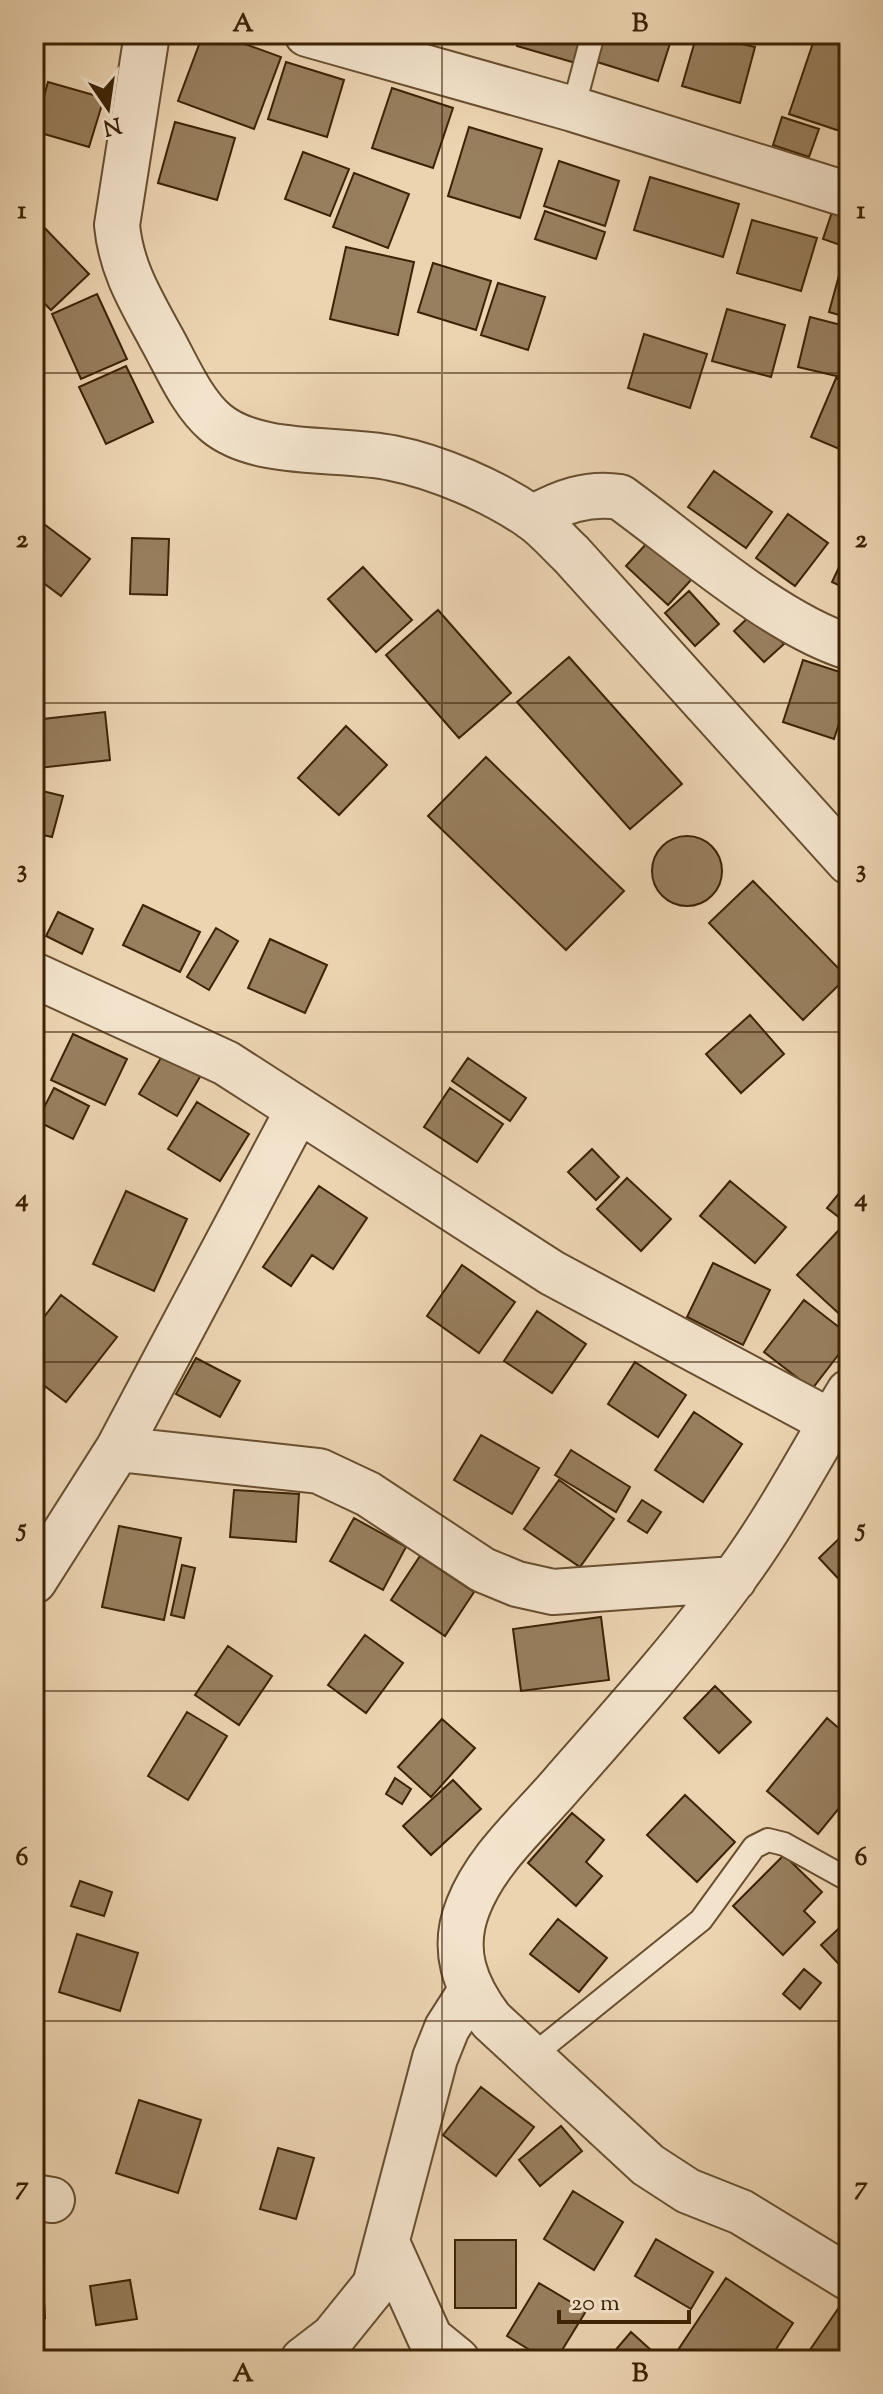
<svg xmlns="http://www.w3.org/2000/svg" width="883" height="2394" viewBox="0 0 883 2394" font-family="'Sorts Mill Goudy',serif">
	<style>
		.building { fill: #987f5e; stroke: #3c2305; stroke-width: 2 }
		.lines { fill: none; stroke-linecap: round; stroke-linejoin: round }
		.lane-casing { stroke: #684f30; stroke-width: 26 }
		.street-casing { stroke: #684f30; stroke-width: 48 }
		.lane { stroke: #f3e3cc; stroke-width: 22 }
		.street { stroke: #f3e3cc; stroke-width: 44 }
		.grid { fill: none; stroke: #3c2305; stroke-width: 2; stroke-opacity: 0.55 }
		.neatline { fill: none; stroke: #3c2305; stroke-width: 3 }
		.grid-label { font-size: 26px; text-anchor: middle; font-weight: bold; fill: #3c2305 }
	</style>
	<rect width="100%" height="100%" fill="#ecd4b1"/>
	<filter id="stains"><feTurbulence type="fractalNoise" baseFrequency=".0025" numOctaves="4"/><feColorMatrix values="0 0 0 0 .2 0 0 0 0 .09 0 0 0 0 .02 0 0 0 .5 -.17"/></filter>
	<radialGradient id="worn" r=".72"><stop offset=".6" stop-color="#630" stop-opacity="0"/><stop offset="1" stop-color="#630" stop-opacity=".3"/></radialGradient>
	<path class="building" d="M 203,34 L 217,34 L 281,57 L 254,129 L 178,101 Z
		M 520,34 L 587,34 L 579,64 L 517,46 Z
		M 603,34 L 673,34 L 658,81 L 594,61 Z
		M 697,34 L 755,47 L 740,103 L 682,86 Z
		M 815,37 L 849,48 L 849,134 L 789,114 Z
		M 286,62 L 344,80 L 327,137 L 268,119 Z
		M 48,82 L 104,98 L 89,147 L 34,131 Z
		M 392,88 L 453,108 L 433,168 L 372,148 Z
		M 782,117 L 819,129 L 809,157 L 773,145 Z
		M 175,122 L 235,138 L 217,200 L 158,183 Z
		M 469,127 L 542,149 L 520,218 L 448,196 Z
		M 303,152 L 349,169 L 330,216 L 285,199 Z
		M 559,161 L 619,181 L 605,226 L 544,206 Z
		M 354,173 L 409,194 L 388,248 L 333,227 Z
		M 650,177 L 739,204 L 723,257 L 634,230 Z
		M 834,206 L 849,211 L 849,248 L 823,239 Z
		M 545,211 L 605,232 L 596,259 L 535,239 Z
		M 37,220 L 89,274 L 51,310 L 34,293 Z
		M 752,220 L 817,238 L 801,291 L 737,273 Z
		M 346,247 L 414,262 L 398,335 L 330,319 Z
		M 844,257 L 849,259 L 849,318 L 829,312 Z
		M 433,263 L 491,281 L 476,330 L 418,312 Z
		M 498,283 L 545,297 L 528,350 L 481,335 Z
		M 97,294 L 127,359 L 81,379 L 52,314 Z
		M 727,309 L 785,325 L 771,377 L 712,361 Z
		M 810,317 L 849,327 L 849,379 L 798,367 Z
		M 644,334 L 707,354 L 690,408 L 628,388 Z
		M 126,366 L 153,422 L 106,444 L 79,387 Z
		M 836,378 L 849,384 L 849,453 L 811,437 Z
		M 714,471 L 772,512 L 746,548 L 688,507 Z
		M 788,514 L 828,543 L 795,586 L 756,558 Z
		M 44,524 L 90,559 L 61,596 L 34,576 L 34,537 Z
		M 659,530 L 702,568 L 668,605 L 626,566 Z
		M 132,538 L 169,539 L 167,595 L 130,594 Z
		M 848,548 L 849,548 L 849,590 L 832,582 Z
		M 363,567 L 412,620 L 376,652 L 328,599 Z
		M 689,591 L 719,624 L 695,646 L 665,613 Z
		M 438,610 L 511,693 L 459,738 L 386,655 Z
		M 754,612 L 784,644 L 764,662 L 734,631 Z
		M 569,657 L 682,784 L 630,829 L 517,702 Z
		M 803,660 L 849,675 L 849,693 L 834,739 L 783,722 Z
		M 105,712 L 110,760 L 39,768 L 34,720 Z
		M 346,726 L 387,765 L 339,815 L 298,778 Z
		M 486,757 L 624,891 L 566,950 L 428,816 Z
		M 34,789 L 63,796 L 52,837 L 34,833 Z
		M652 871a35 35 0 1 1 70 0a35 35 0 1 1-70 0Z
		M 753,881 L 847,977 L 803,1020 L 709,923 Z
		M 143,905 L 200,932 L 180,972 L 123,945 Z
		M 58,912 L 93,929 L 82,954 L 46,936 Z
		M 216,928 L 238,941 L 209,990 L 187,977 Z
		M 270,939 L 327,965 L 305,1013 L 248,988 Z
		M 750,1015 L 784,1054 L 741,1093 L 706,1054 Z
		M 73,1034 L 127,1059 L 105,1105 L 51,1080 Z
		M 164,1053 L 201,1075 L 177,1116 L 139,1094 Z
		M 468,1058 L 526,1098 L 510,1121 L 452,1081 Z
		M 54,1088 L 89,1106 L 73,1139 L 37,1121 Z
		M 450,1088 L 503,1124 L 477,1162 L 424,1127 Z
		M 197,1102 L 249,1134 L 220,1181 L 168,1149 Z
		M 592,1149 L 619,1177 L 596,1200 L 568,1172 Z
		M 627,1178 L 671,1219 L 641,1251 L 597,1209 Z
		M 730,1181 L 786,1227 L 755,1263 L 700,1216 Z
		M 849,1181 L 849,1225 L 827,1208 Z
		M 319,1186 L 367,1218 L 333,1269 L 312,1255 L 291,1286 L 263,1267 Z
		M 126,1191 L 187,1219 L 154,1291 L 93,1264 Z
		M 838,1231 L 849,1241 L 848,1322 L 797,1275 Z
		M 713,1263 L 770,1290 L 743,1345 L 687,1317 Z
		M 462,1265 L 515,1302 L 479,1353 L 427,1316 Z
		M 61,1295 L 117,1337 L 66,1402 L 34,1378 L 34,1330 Z
		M 804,1300 L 849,1335 L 849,1341 L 812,1389 L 764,1352 Z
		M 537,1311 L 586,1344 L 552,1393 L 504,1361 Z
		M 196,1358 L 240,1381 L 220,1417 L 176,1394 Z
		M 635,1362 L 686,1395 L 658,1437 L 608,1404 Z
		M 694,1412 L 742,1444 L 703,1502 L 655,1470 Z
		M 481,1435 L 539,1468 L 512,1514 L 454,1480 Z
		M 571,1450 L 630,1487 L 616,1512 L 555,1475 Z
		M 559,1480 L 614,1519 L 580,1567 L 524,1529 Z
		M 234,1490 L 299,1494 L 296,1542 L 230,1537 Z
		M 642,1500 L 661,1512 L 647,1533 L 628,1521 Z
		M 354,1518 L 406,1547 L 383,1590 L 330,1561 Z
		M 119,1526 L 181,1538 L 164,1620 L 102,1607 Z
		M 849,1529 L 849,1588 L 848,1589 L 819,1558 Z
		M 420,1556 L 474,1592 L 445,1636 L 391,1600 Z
		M 182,1565 L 195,1568 L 184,1618 L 171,1615 Z
		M 601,1617 L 609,1680 L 521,1691 L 513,1629 Z
		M 365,1635 L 403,1663 L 366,1713 L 328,1685 Z
		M 228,1646 L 272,1676 L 239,1725 L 195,1695 Z
		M 715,1686 L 751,1722 L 719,1753 L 684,1718 Z
		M 187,1712 L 227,1736 L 188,1800 L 148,1776 Z
		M 827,1718 L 849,1737 L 849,1796 L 818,1834 L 767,1791 Z
		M 442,1719 L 475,1748 L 431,1797 L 398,1767 Z
		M 395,1778 L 411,1789 L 402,1804 L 386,1794 Z
		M 453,1780 L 481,1809 L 431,1855 L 403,1826 Z
		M 685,1795 L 735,1842 L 697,1882 L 647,1835 Z
		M 572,1813 L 604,1840 L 586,1862 L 602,1876 L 576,1906 L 528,1863 Z
		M 784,1855 L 822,1892 L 804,1911 L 815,1922 L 783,1955 L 733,1906 Z
		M 80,1881 L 112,1892 L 104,1916 L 71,1906 Z
		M 558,1919 L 607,1958 L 579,1992 L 530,1954 Z
		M 849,1919 L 849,1975 L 821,1945 Z
		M 77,1934 L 138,1953 L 120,2011 L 59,1992 Z
		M 804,1969 L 821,1983 L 800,2009 L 783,1994 Z
		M 481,2087 L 534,2127 L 496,2176 L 443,2135 Z
		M 139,2100 L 201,2120 L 178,2193 L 116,2173 Z
		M 561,2126 L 582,2151 L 540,2186 L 519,2160 Z
		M 278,2148 L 314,2158 L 296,2219 L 260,2209 Z
		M 573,2191 L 623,2222 L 594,2270 L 544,2239 Z
		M 656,2239 L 713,2272 L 691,2309 L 635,2276 Z
		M 455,2240 L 516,2240 L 516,2308 L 455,2308 Z
		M 42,2269 L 45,2318 L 34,2318 L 34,2270 Z
		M 726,2278 L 793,2323 L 769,2360 L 681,2360 L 674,2356 Z
		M 130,2280 L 137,2319 L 96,2325 L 90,2286 Z
		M 539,2283 L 586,2311 L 556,2360 L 546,2360 L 507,2336 Z
		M 840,2306 L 849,2313 L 849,2360 L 803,2360 Z
		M 631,2332 L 662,2360 L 607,2360 Z"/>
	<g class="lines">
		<defs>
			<path id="lane" d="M 573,109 L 593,34
				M 531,2057 L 701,1920 L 754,1847 L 768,1840 L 784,1844 L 849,1880"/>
			<path id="street" d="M 147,34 L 117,225 C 121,268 140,299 160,336 C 176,364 191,402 216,423 C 258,458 340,447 392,458 C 438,467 493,491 531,517 C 546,527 558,542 571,554 L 849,862
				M 307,34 L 573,109 L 849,195
				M 532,518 C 561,502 587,492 620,497 C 685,544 775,624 849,647
				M 34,975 L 226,1063 L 552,1273 L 831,1422
				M 849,1392 C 811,1454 778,1519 734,1578 C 682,1649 621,1717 563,1783 C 530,1822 487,1858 468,1907 C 451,1950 465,1986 491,2020 L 648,2165 L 688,2191 L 741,2212 L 849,2278
				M 118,1449 L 319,1471 L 368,1494 L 483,1570 L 517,1584 L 553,1592 L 734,1579
				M 34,1581 L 118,1449 L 298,1110
				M 34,2197 L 52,2200
				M 388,2245 L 430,2338 L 457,2360
				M 303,2360 L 333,2337 L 375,2285 L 435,2058 L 447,2028 L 470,1992"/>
		</defs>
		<use href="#lane" class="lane-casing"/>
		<use href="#street" class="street-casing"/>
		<use href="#lane" class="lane"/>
		<use href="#street" class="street"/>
	</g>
	<path class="grid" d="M 442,34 L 442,2360M 34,373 L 849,373M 34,703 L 849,703M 34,1032 L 849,1032M 34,1362 L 849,1362M 34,1691 L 849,1691M 34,2021 L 849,2021"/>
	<rect width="883" height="2394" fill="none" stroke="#ecd4b1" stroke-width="88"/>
	<g transform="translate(108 108) rotate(167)" stroke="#f3e3cc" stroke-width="6" paint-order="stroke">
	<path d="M0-6L14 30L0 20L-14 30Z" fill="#3c2305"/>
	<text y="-12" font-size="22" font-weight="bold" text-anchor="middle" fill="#3c2305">N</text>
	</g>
	<path d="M559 2310v12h130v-12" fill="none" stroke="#3c2305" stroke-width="4"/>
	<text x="571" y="2310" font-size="24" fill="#3c2305" stroke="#f3e3cc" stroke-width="6" paint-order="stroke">20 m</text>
	<rect x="44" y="44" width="795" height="2306" class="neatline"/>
	<g class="grid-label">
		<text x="243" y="31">A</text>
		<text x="640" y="31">B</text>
		<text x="22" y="218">1</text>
		<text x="861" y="218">1</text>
		<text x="22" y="547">2</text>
		<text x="861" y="547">2</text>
		<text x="22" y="877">3</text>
		<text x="861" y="877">3</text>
		<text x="22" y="1206">4</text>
		<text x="861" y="1206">4</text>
		<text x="22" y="1536">5</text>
		<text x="861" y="1536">5</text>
		<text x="22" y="1865">6</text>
		<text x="861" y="1865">6</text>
		<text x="22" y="2194">7</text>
		<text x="861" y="2194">7</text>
		<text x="243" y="2381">A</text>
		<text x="640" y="2381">B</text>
	</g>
	<rect width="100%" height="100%" filter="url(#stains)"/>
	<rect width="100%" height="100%" fill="url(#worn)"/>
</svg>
